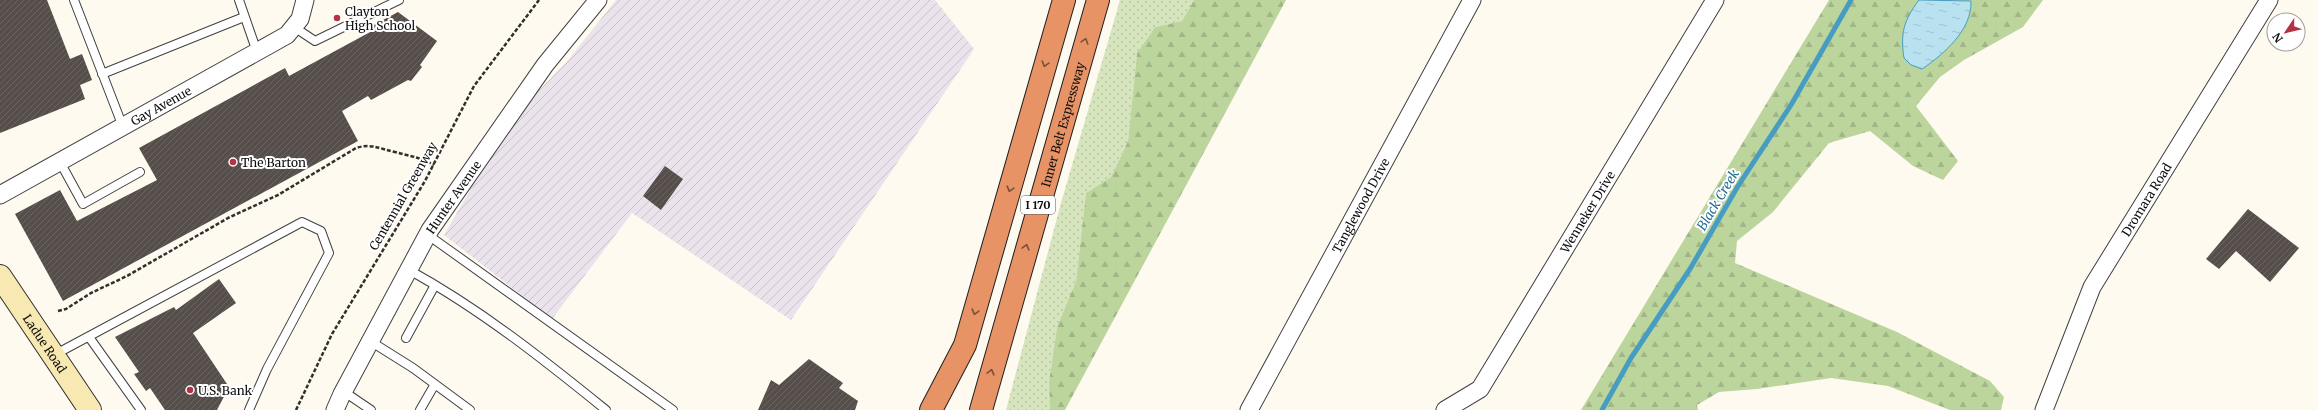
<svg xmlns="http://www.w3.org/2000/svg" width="2318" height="410" viewBox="0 0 2318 410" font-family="Merriweather,serif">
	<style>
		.industrial { fill: url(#industrial-furrows) }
		.grass { fill: url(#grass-dots) }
		.forest { fill: url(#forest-firs) }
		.water { fill: url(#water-ripples); stroke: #479dc1 }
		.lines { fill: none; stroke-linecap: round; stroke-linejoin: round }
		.stream { stroke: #479dc1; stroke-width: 5 }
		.building { fill: url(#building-hatch) }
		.lane-casing { stroke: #414141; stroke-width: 10 }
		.street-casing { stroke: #414141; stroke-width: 19 }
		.secondary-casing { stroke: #303030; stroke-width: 24 }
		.highway-casing { stroke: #1f1f1f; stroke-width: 24 }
		.path { stroke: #303030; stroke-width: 2.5; stroke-dasharray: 4 2; stroke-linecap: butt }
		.lane { stroke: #fff; stroke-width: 8 }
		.street { stroke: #fff; stroke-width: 17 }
		.secondary { stroke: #f8e8b1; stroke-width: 22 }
		.highway { stroke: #e79365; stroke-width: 22 }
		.oneway { stroke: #7a503a }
		.poi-dot { fill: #b23246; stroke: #fff; stroke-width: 1.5 }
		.labels { text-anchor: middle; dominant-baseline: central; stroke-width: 4; stroke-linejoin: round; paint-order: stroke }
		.shield { fill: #fff; stroke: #565656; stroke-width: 1 }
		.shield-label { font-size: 11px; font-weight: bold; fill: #0e0e0e }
		.poi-label { font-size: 12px; fill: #0e0e0e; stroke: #fff; text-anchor: start }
		.street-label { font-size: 12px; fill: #0e0e0e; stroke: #fff }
		.water-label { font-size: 13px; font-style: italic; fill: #226f95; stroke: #fff }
	</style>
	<defs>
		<pattern id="industrial-furrows" width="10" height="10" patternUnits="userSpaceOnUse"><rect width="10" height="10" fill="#eae3ec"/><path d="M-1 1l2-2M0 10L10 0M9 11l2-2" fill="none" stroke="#c8c2c9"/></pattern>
		<pattern id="grass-dots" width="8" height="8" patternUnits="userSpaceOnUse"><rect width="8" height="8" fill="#d6e5bd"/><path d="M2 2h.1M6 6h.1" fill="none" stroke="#b6c3a1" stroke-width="1.8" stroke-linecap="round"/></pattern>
		<pattern id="forest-firs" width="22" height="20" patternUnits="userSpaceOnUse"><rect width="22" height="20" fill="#bcd59d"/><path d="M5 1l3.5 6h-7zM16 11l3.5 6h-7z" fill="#a0b686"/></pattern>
		<pattern id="water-ripples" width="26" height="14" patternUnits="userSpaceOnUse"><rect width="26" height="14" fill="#b9e2f1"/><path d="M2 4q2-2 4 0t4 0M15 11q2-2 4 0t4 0" fill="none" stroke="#9ec1cd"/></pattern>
		<pattern id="building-hatch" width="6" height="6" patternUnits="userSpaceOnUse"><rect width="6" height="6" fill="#564e4b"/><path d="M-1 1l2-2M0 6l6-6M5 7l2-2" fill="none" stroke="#696361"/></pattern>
	</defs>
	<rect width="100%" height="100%" fill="#fefaf0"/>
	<path class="industrial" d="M 616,0 L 935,0 L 974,49 L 791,320 L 632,213 L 552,319 L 444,235 L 473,185 L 529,101 L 569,59 Z"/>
	<path class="grass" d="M 1120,0 L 1194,0 L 1182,21 L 1155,27 L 1137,53 L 1128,141 L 1111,177 L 1086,193 L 1076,281 L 1057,327 L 1049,382 L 1050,410 L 1006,410 L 1061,203 Z"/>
	<path class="forest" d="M 1194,0 L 1286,0 L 1065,410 L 1050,410 L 1049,382 L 1057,327 L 1076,281 L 1086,193 L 1111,177 L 1128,141 L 1137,53 L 1155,27 L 1182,21 Z
		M 1829,0 L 2043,0 L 2023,27 L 1964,60 L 1940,77 L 1916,106 L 1958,161 L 1943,180 L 1913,166 L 1870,131 L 1829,143 L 1773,212 L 1737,241 L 1735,263 L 1897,332 L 1990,381 L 2004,397 L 2001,410 L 1950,410 L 1888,386 L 1831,378 L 1757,389 L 1719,392 L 1697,405 L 1698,410 L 1581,410 Z"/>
	<path class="water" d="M 1919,0 L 1971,1 C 1972,30 1944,54 1922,69 L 1911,65 L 1904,58 C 1900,33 1904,20 1919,0 Z"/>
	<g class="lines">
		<path class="stream" d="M 1602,410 L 1631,358 L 1690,269 L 1738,186 L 1791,105 L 1851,0"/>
	</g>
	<path class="building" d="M 0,0 L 47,0 L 70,59 L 82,54 L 92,80 L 80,85 L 85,99 L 0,133 Z
		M 398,12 L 437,41 L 420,65 L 422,67 L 411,81 L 408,80 L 371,100 L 368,96 L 342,111 L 358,141 L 63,301 L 15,214 L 60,190 L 77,221 L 157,180 L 139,148 L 285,68 L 289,76 L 372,31 L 370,27 Z
		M 665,166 L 683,179 L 661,210 L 643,196 Z
		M 2248,209 L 2299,248 L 2270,282 L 2236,251 L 2219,269 L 2206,259 Z
		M 219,279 L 236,303 L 193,333 L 229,387 L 217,410 L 165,410 L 150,388 L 146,391 L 134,374 L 139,372 L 115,337 L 174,307 L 176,310 Z
		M 809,359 L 843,383 L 839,388 L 858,401 L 855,410 L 758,410 L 771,380 L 779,385 Z"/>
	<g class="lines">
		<defs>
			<path id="lane" d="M 74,0 L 123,127
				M 239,0 L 257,52
				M 294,27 L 315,41 L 399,0
				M 102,74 L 244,17
				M 60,162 L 83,204 L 140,172
				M 428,235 L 673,410
				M 409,270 C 480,309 543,359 606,410
				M 89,337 L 141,410
				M 406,338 L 435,285
				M 370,341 L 413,368 L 470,410
				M 54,355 L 302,222 L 321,231 L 329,253 L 267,369 L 249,410
				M 343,391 L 371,410
				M 420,410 L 435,384"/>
			<g id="street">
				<path id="s1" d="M 0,195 L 287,35 L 300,19 L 305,0"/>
				<path id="s2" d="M 335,410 L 342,394 L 430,230 L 545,65 L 598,0"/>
				<path id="s3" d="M 1249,410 L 1472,0"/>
				<path id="s4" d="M 1445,410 L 1480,389 L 1715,0"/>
				<path id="s5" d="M 2044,410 L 2092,287 L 2269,0"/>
			</g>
			<g id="secondary">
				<path id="s6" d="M 0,276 L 90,410"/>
			</g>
			<g id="highway">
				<path d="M 931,410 L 965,345 L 1064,0"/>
				<path id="s7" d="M 981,410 L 1098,0"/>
			</g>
		</defs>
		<use href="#lane" class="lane-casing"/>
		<use href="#street" class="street-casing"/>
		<use href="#secondary" class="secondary-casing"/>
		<use href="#highway" class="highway-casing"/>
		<path class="path" d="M 58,311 L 66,309 L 91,293 L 127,276 L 228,218 L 278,195 L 356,148 C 372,143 380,149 395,152 C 412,157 417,156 434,165
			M 296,410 L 332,334 L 425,181 L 474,86 L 539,0"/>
		<use href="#lane" class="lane"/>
		<use href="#street" class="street"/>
		<use href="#secondary" class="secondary"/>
		<use href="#highway" class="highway"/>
	</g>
	<defs><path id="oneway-chevron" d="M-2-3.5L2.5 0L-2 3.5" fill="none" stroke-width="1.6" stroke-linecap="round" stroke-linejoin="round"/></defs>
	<g class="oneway">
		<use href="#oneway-chevron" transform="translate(1085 41) rotate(-73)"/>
		<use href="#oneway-chevron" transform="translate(1045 64) rotate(106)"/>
		<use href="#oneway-chevron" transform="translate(1010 189) rotate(106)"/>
		<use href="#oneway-chevron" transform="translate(1026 247) rotate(-75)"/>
		<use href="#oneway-chevron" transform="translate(975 312) rotate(106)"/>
		<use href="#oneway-chevron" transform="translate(991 372) rotate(-75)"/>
	</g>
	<g class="poi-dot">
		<circle cx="337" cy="18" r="4"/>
		<circle cx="233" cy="162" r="4"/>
		<circle cx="190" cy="390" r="4"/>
	</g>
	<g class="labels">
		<rect class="shield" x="1021" y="196" width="34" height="18" rx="3"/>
		<g class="shield-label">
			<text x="1038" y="205">I 170</text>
		</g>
		<g class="poi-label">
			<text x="345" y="11">Clayton<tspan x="345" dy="14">High School</tspan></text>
			<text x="241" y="162">The Barton</text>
			<text x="198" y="390">U.S. Bank</text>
		</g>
		<g class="street-label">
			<text stroke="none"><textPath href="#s1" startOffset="184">Gay Avenue</textPath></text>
			<text stroke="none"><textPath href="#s7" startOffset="297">Inner Belt Expressway</textPath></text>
			<text transform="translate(403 196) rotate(-60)">Centennial Greenway</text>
			<text stroke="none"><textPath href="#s2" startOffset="244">Hunter Avenue</textPath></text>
			<text stroke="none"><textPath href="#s5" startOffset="235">Dromara Road</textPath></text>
			<text stroke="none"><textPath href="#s3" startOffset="233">Tanglewood Drive</textPath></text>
			<text stroke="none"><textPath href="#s4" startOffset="248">Wenneker Drive</textPath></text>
			<text stroke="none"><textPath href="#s6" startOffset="81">Ladue Road</textPath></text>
		</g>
		<g class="water-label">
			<text transform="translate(1718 200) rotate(-59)">Black Creek</text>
		</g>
	</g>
	<g transform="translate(2286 32) rotate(235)"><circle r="19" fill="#ffffff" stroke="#9f9f9f"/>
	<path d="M0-3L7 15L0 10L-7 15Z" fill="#b23246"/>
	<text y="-6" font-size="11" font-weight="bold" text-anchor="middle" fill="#0e0e0e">N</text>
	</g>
</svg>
